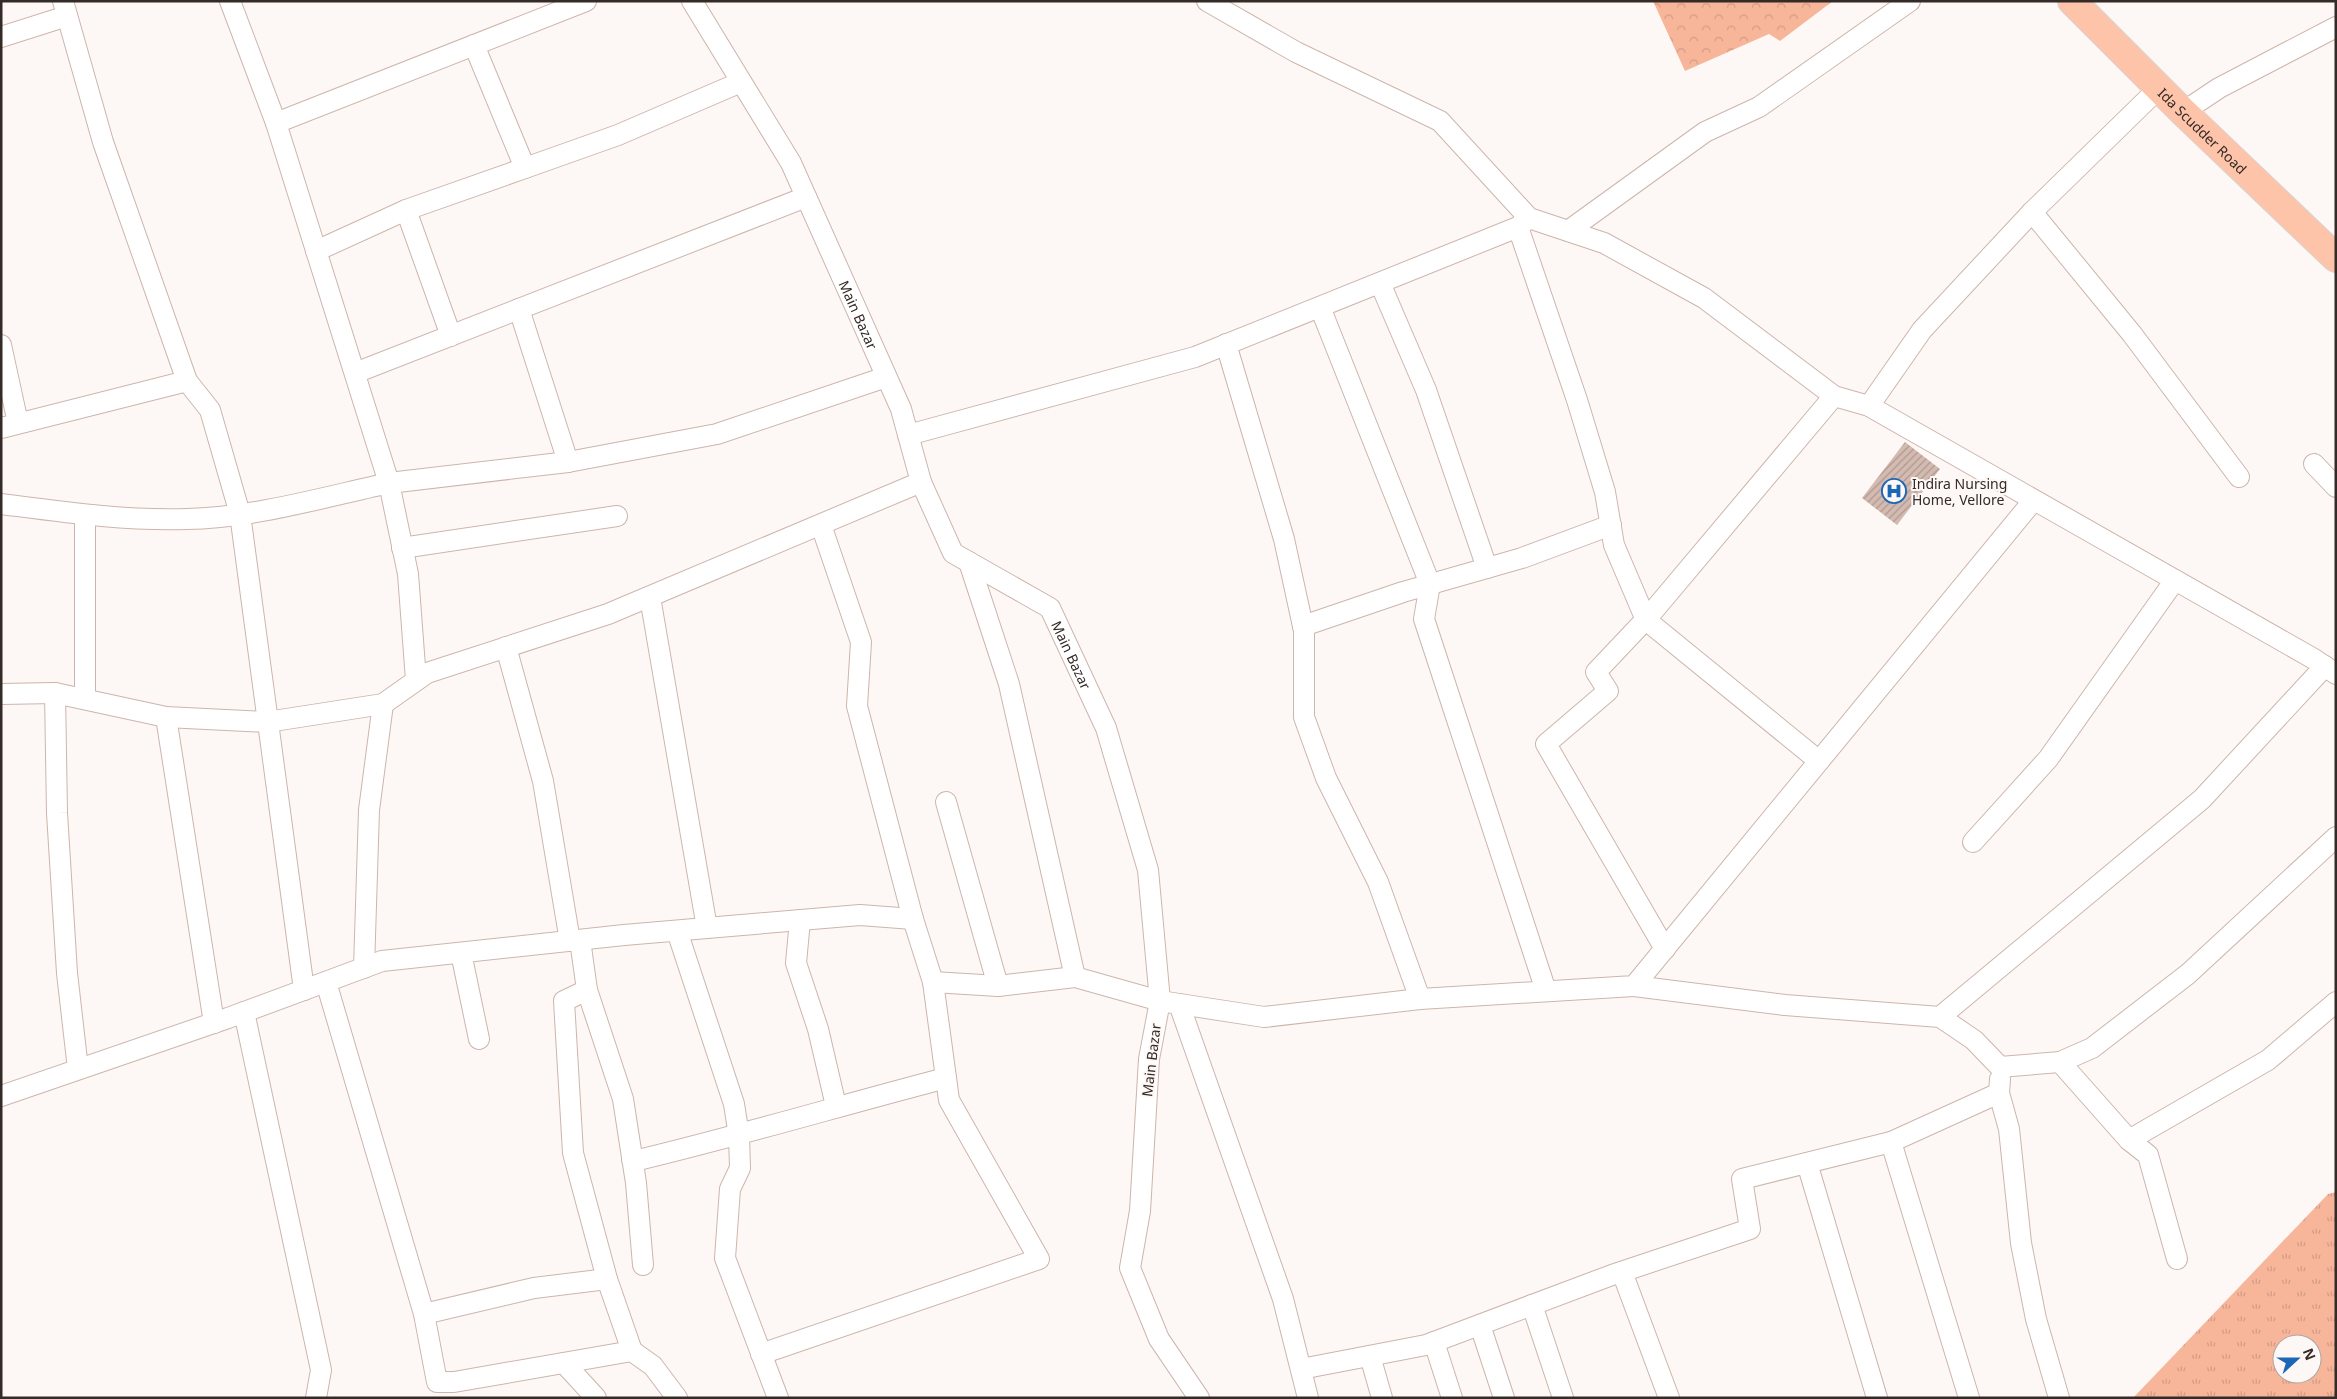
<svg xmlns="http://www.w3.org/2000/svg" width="2337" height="1399" viewBox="0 0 2337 1399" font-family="'Noto Sans',sans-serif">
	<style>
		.grass { fill: url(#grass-tufts); fill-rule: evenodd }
		.park { fill: url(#park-crowns) }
		.building { fill: url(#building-hatch) }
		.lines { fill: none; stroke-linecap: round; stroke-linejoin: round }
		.minor-casing { stroke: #cdb5ab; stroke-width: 22 }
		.primary-casing { stroke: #d6d4d4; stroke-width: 30 }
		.minor { stroke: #fff; stroke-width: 20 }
		.primary { stroke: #fec4aa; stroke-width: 28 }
		.labels { text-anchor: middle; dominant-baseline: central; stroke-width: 4; stroke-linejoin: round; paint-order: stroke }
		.street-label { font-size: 14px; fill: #342a26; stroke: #fdf8f6 }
		.poi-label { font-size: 14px; fill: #342a26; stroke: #fdf8f6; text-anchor: start }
	</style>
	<defs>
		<pattern id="grass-tufts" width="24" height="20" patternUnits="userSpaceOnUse" patternTransform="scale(1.25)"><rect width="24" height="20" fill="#f7b59a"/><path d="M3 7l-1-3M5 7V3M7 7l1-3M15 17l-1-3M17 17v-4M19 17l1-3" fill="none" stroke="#d49c85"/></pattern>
		<pattern id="park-crowns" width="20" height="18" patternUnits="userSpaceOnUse" patternTransform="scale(1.25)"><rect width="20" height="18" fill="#f7b59a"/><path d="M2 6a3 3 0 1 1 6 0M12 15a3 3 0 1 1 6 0" fill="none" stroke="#d49c85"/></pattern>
		<pattern id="building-hatch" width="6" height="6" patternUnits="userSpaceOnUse" patternTransform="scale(1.25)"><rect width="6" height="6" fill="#d4bbb1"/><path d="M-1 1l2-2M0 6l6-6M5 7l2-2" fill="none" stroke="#ad9890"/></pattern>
	</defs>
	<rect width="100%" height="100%" fill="#fdf8f6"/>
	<path class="grass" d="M 2336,1192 L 2336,1398 L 2133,1398 L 2328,1194 ZM 2282,1344 L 2312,1344 L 2312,1374 L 2282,1374 Z"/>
	<path class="park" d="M 1653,1 L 1833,1 L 1780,41 L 1769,34 L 1685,71 Z"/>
	<path class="building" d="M 1905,442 L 1940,469 L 1897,525 L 1862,498 Z"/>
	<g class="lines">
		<defs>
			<g id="minor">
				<path d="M 230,1 L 276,123"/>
				<path id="s1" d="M 692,1 L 791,163 L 901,409 L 921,482 L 953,553 L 1050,608 L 1106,728 L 1148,870 L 1160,1001 L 1149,1059 L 1140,1211 L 1130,1268 L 1159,1339 L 1199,1398"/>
				<path d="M 1207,1 L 1296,52 L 1440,121 L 1529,218 L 1604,243 L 1704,298 L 1834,396 L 1869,406 L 2314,659 L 2336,674"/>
				<path d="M 1,37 L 67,16"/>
				<path d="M 474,45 L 525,168 L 618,135 L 741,82"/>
				<path d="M 2183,112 L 2219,88 L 2336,27"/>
				<path d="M 2032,212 L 2132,334 L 2239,477"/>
				<path d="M 1518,227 L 1577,400 L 1605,492 L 1614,545 L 1646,620 L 1819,761"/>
				<path d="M 1568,231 L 1705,132 L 1759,107 L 1910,1"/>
				<path d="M 316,251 L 406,210"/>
				<path d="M 1380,283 L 1426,390 L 1487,568"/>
				<path d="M 1320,307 L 1430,584 L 1424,619 L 1546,991"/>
				<path d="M 519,309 L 568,462"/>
				<path d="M 451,336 L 406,210 L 525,168"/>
				<path d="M 1226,344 L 1284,539 L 1304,631 L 1304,717 L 1326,778 L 1378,882 L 1420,999 L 1634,986 L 2033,501"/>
				<path d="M 1,345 L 18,423"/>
				<path d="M 355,373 L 806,197"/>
				<path d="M 187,381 L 210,410 L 240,514 L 304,990"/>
				<path d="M 1869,406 L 1922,330 L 2032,212 L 2159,88"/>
				<path d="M 1,428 L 187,381 L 103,142 L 63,1"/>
				<path d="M 908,435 L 1195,357 L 1518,227 L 1529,218"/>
				<path d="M 2314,464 L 2336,487"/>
				<path d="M 1,504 C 63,512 124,521 187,519 C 252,518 325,497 389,483 L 276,123 L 586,1"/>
				<path d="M 402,548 L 617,516"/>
				<path d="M 969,562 L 1009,684 L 1075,977"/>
				<path d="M 650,597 L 707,928"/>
				<path d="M 1303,626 L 1403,592 L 1522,558 L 1611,525"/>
				<path d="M 506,647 L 543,781 L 570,941"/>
				<path d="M 416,680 L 408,574 L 389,483 L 568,462 L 717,434 L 886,377"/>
				<path d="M 55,693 L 57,813 L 67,973 L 78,1069"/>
				<path d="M 1,694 L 55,693 L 166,717 L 267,722 L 383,704 L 427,673 L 608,614 L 921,482"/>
				<path d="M 85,699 L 85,515"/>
				<path d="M 166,717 L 214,1023"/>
				<path d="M 946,802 L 998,986"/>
				<path d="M 1973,842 L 2048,759 L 2175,580"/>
				<path d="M 800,920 L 796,963 L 818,1029 L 836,1106"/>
				<path d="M 677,931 L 734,1104 L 739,1136 L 740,1168 L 730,1189 L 725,1258 L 778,1398"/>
				<path d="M 580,940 L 587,990 L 564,1001 L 573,1153 L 607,1279 L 632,1351"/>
				<path d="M 1665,949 L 1546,744 L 1608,691 L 1596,672 L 1649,616 L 1834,396"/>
				<path d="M 461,953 L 479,1039"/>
				<path d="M 364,968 L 369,810 L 383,704"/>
				<path d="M 326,982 L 424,1314 L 437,1382 L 454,1382 L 632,1351 L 653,1366 L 677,1398"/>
				<path d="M 933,982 L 998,986 L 1075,977 L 1160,1001 L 1264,1017 L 1420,999"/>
				<path d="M 1634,986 L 1785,1005 L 1940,1017 L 2202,799 L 2325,666"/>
				<path d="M 587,990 L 623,1099 L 636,1183 L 643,1265"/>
				<path d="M 1179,1004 L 1283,1299 L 1308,1398"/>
				<path d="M 244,1012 L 321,1370 L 316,1398"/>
				<path d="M 1940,1017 L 1974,1040 L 2000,1067 L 2060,1062 L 2092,1048 L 2188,974 L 2336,837"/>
				<path d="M 2060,1062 L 2129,1140 L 2268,1060 L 2336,1002"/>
				<path d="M 2000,1079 L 1999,1093 L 2009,1129 L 2021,1243 L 2036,1319 L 2059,1398"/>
				<path d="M 1,1096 L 228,1018 L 382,961 L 624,935 L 860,915 L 913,919"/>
				<path d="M 2129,1140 L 2148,1155 L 2177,1259"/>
				<path d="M 1891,1142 L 1969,1398"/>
				<path d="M 632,1159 L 634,1161 C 739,1136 842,1105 946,1078"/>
				<path d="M 1807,1163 L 1877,1398"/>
				<path d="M 1622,1272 L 1669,1398"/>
				<path d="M 1532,1305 L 1563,1398"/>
				<path d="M 424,1314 L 534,1288 L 607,1279"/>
				<path d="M 1480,1325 L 1504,1398"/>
				<path d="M 1434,1342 L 1452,1398"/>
				<path d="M 761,1354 L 1039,1259 L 949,1100 L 933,982 L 913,919 L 857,706 L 861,642 L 821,525"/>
				<path d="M 1370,1356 L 1382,1398"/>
				<path d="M 564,1363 L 596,1398"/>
				<path d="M 1301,1369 L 1426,1345 L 1612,1275 L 1750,1229 L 1742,1179 L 1891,1142 L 1999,1093"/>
			</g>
			<g id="primary">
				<path id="s2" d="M 2072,1 L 2183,112 L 2336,258"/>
			</g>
		</defs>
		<use href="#minor" class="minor-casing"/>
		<use href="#primary" class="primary-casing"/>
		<use href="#minor" class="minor"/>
		<use href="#primary" class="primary"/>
	</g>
	<defs>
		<symbol id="hospital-ring" viewBox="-11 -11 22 22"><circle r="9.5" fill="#fdf8f6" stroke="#1b67b6" stroke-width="1.5"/><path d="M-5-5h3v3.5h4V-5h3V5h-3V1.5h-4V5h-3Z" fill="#1b67b6"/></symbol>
	</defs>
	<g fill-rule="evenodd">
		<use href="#hospital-ring" x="1880" y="477" width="28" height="28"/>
	</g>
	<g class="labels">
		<g class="street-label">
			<text stroke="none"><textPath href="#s2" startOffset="184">Ida Scudder Road</textPath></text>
			<text stroke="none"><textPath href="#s1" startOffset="356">Main Bazar</textPath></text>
			<text stroke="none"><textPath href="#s1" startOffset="776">Main Bazar</textPath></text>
			<text transform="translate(1151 1060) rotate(-83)">Main Bazar</text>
		</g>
		<g class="poi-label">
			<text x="1912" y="483">Indira Nursing<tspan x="1912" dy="16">Home, Vellore</tspan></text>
		</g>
	</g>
	<rect width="2337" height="1399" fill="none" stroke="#342a26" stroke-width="5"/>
	<g transform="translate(2297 1359) rotate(69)"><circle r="24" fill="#fdf8f6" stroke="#ada6a3"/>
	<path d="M0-4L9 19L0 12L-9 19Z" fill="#1b67b6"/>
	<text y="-8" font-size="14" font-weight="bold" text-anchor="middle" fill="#342a26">N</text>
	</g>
</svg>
